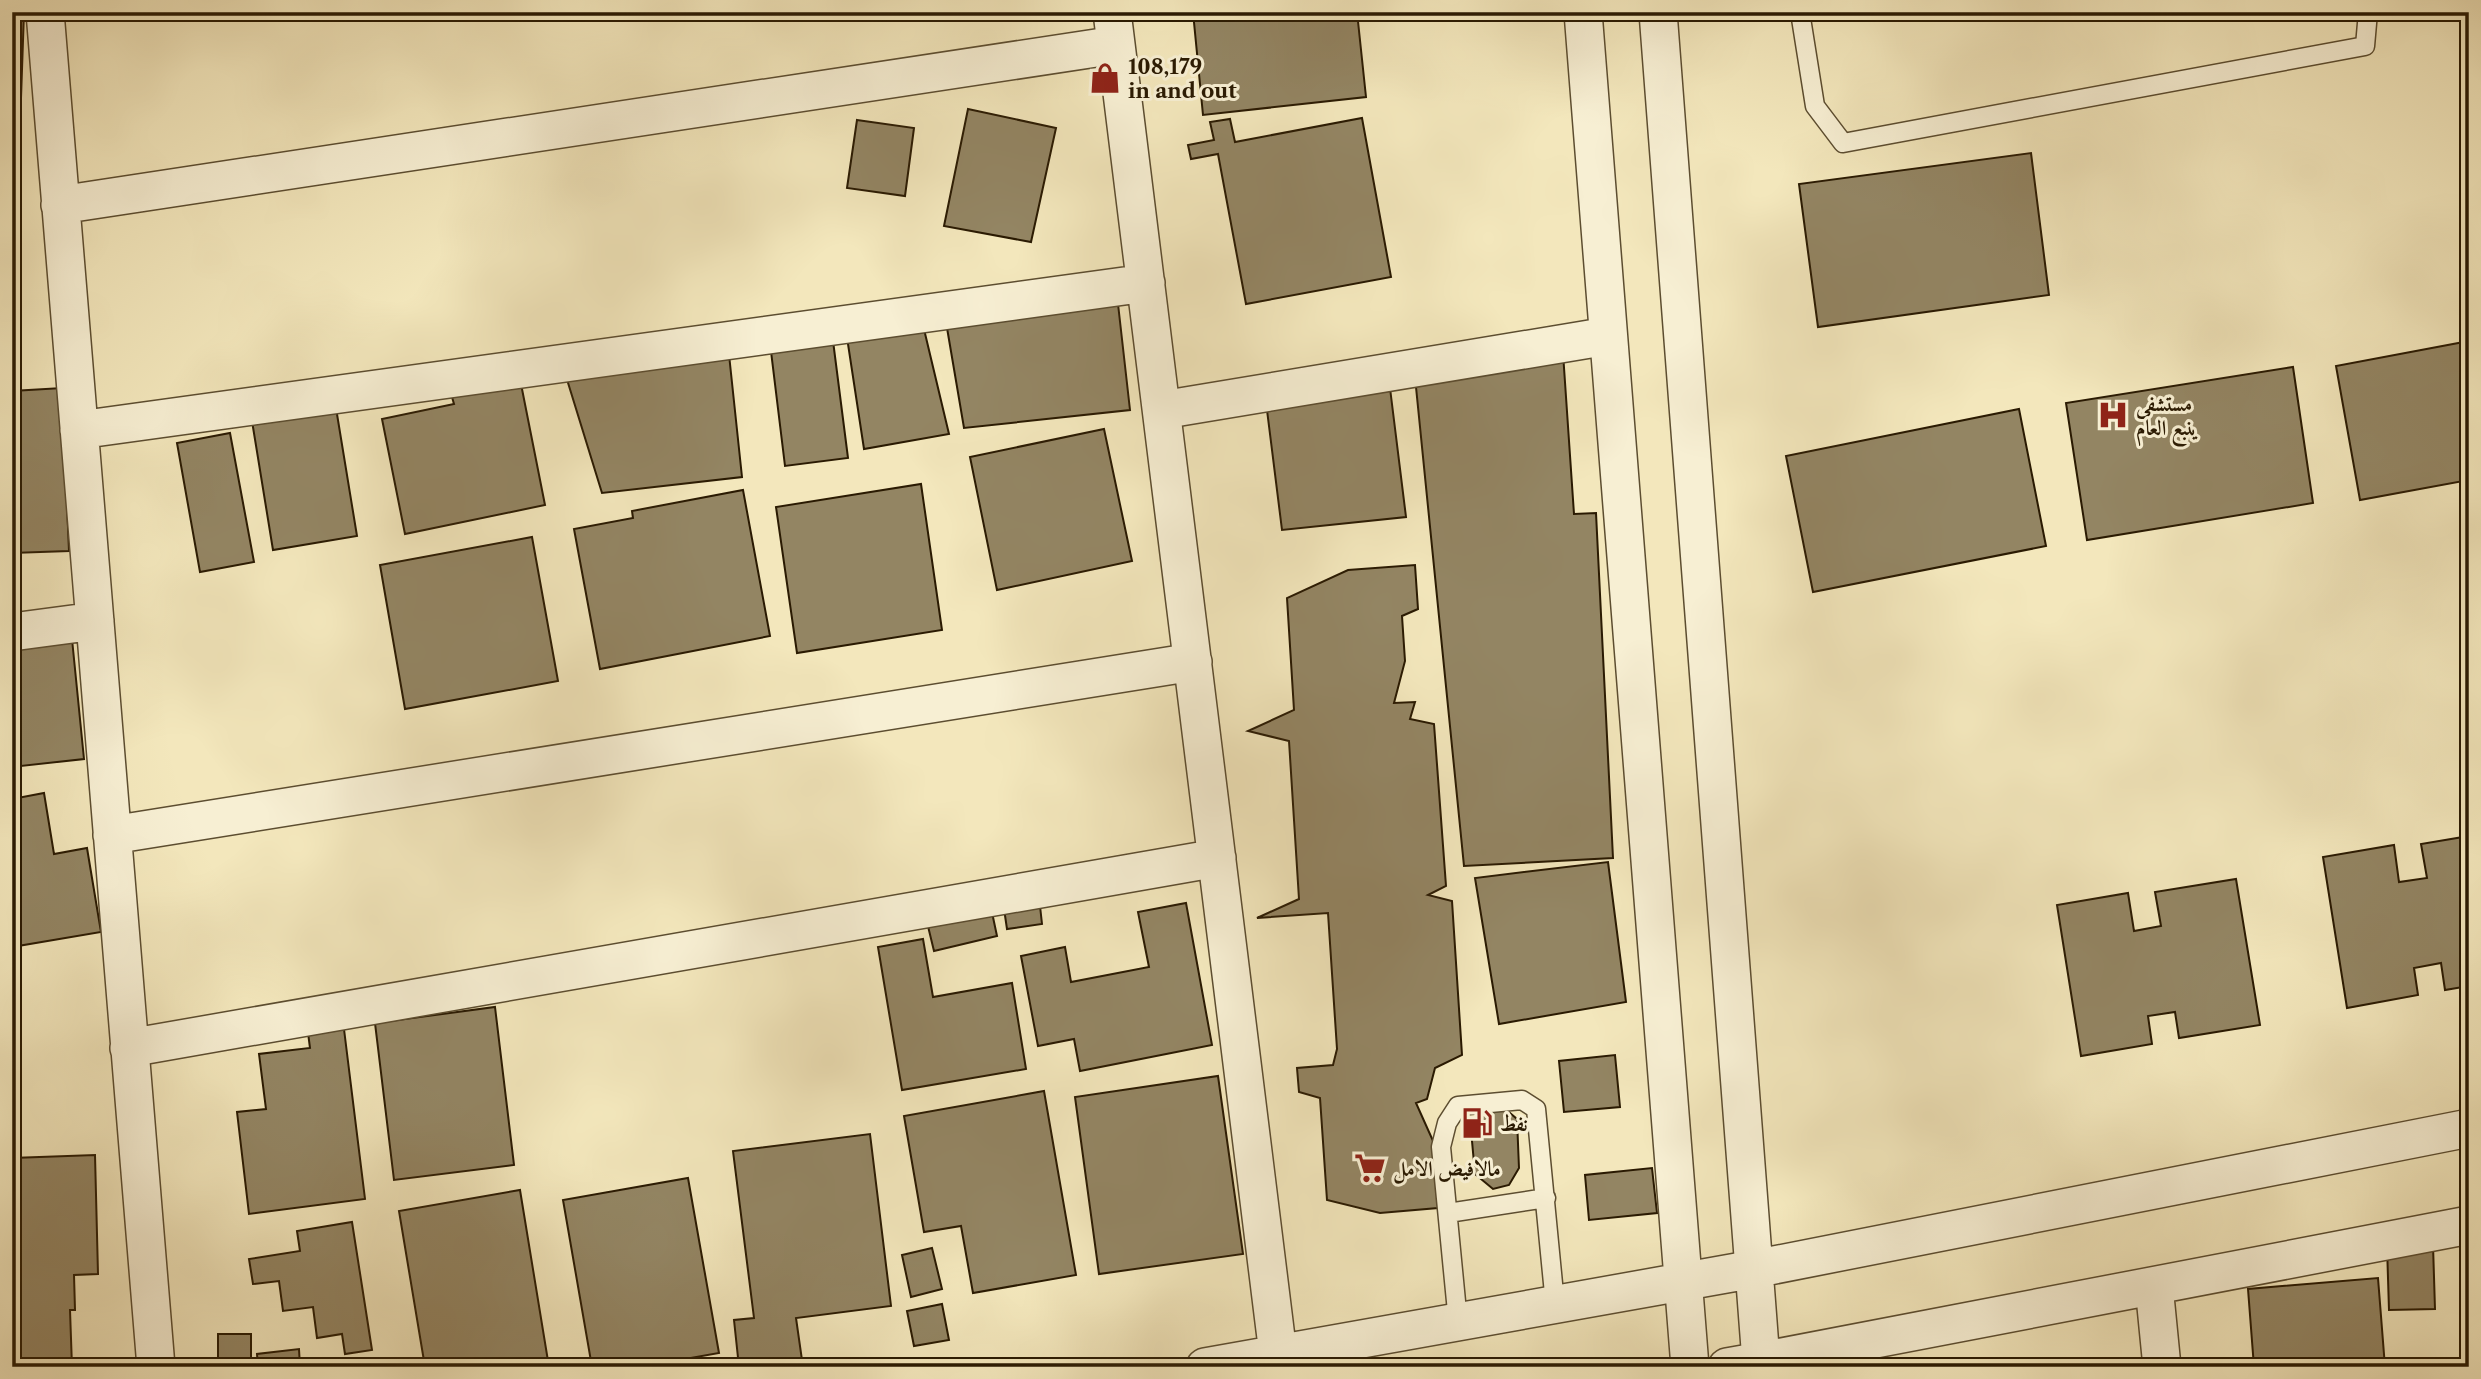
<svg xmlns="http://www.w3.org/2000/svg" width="2481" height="1379" viewBox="0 0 2481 1379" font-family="'Libre Caslon Text',Amiri,serif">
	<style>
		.building { fill: #938563; stroke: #2a1a02; stroke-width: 2 }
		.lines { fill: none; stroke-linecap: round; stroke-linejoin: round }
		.service-casing { stroke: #5c4d30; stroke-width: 21 }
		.minor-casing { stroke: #5c4d30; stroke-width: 40 }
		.service { stroke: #f7efd3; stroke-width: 18 }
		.minor { stroke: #f7efd3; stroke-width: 37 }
		.labels { text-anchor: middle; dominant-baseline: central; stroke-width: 6; stroke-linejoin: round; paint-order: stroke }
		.poi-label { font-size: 21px; font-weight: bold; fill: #2a1a02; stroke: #f7efd3; text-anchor: start }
	</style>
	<rect width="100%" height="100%" fill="#f3e7bc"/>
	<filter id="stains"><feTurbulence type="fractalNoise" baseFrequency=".00286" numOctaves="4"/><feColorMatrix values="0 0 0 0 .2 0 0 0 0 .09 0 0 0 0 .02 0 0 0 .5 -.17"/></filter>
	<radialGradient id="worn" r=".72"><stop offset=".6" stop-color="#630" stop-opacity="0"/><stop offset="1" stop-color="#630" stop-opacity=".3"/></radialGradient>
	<path class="building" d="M 12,12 L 24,12 L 18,184 L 12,184 Z
		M 1193,12 L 1357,12 L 1366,97 L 1203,115 Z
		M 968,109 L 1056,128 L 1031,242 L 944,226 Z
		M 1362,118 L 1391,277 L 1246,304 L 1218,154 L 1191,159 L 1188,145 L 1214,140 L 1210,122 L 1230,119 L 1235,142 Z
		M 857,120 L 914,128 L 905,196 L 847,188 Z
		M 2031,153 L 2049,295 L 1818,327 L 1799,184 Z
		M 12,282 L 18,351 L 12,351 Z
		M 1117,295 L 1130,410 L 964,428 L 946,322 Z
		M 923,325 L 949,434 L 864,449 L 846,331 Z
		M 832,333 L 848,458 L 785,466 L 770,343 Z
		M 2469,341 L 2469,480 L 2360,500 L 2336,366 Z
		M 728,345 L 742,477 L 602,493 L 565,373 Z
		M 1563,353 L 1574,514 L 1596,513 L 1613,858 L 1464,866 L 1415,377 Z
		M 2293,367 L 2313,503 L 2087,540 L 2066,403 Z
		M 1389,380 L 1406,517 L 1282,530 L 1266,402 Z
		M 521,384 L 545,505 L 405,534 L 382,419 L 454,404 L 452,397 Z
		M 62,388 L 69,551 L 12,553 L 12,391 Z
		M 336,408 L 357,536 L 273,550 L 252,421 Z
		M 2019,409 L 2046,546 L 1813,592 L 1786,456 Z
		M 1104,429 L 1132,561 L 997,590 L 970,457 Z
		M 230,433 L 254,562 L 200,572 L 177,443 Z
		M 921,484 L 942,630 L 797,653 L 776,507 Z
		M 743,490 L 770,636 L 600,669 L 574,529 L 633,518 L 632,511 Z
		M 532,537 L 558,681 L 405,709 L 380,565 Z
		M 1415,565 L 1418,609 L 1402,616 L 1405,661 L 1394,703 L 1415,702 L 1410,719 L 1434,724 L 1446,886 L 1428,895 L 1452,901 L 1462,1055 L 1435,1068 L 1427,1099 L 1416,1103 L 1447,1172 L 1438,1208 L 1380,1213 L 1327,1200 L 1320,1098 L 1299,1092 L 1297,1068 L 1333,1065 L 1337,1049 L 1328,913 L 1257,918 L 1299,899 L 1289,741 L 1248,731 L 1294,710 L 1287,598 L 1348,570 Z
		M 71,629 L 84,759 L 12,767 L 12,636 Z
		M 44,793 L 54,854 L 87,848 L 101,932 L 12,947 L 12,799 Z
		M 2469,836 L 2469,986 L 2445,990 L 2441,963 L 2414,968 L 2418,995 L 2347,1008 L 2323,857 L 2394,845 L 2399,882 L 2427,878 L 2421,844 Z
		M 1608,862 L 1626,1002 L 1499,1024 L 1475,878 Z
		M 2236,879 L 2260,1025 L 2179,1038 L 2175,1012 L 2148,1016 L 2152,1044 L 2081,1056 L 2057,905 L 2128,893 L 2134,931 L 2161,926 L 2155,892 Z
		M 1039,897 L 1042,924 L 1007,929 L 1003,902 Z
		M 990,903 L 997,936 L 934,951 L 926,918 Z
		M 1186,903 L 1212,1045 L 1080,1071 L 1074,1039 L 1038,1046 L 1021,956 L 1065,947 L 1071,982 L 1149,967 L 1138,912 Z
		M 923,939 L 933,997 L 1012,983 L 1026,1069 L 902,1090 L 878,947 Z
		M 495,1007 L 514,1165 L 394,1180 L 375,1023 Z
		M 343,1021 L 365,1199 L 249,1214 L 237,1112 L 266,1109 L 259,1054 L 310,1048 L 307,1025 Z
		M 1615,1055 L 1620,1107 L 1564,1112 L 1559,1061 Z
		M 1218,1076 L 1243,1254 L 1099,1274 L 1075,1097 Z
		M 1044,1091 L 1076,1275 L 973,1293 L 961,1226 L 924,1232 L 904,1116 Z
		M 1503,1107 L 1517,1119 L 1519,1168 L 1509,1185 L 1493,1189 L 1475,1174 L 1471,1130 L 1480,1112 Z
		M 870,1134 L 891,1306 L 796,1318 L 802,1360 L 739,1367 L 734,1320 L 754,1318 L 733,1151 Z
		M 95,1155 L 98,1274 L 74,1275 L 75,1310 L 70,1310 L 72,1367 L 12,1367 L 12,1158 Z
		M 1652,1168 L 1657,1213 L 1589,1220 L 1585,1175 Z
		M 688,1178 L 719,1353 L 640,1367 L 592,1367 L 563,1200 Z
		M 520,1190 L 549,1367 L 425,1367 L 399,1211 Z
		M 352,1222 L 372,1350 L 345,1354 L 342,1334 L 317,1338 L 313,1307 L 283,1311 L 279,1281 L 253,1284 L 249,1259 L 300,1251 L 297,1231 Z
		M 2433,1245 L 2435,1309 L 2389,1310 L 2387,1246 Z
		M 932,1248 L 942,1289 L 911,1297 L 902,1255 Z
		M 2378,1278 L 2385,1367 L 2254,1367 L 2248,1289 Z
		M 942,1304 L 949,1340 L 914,1346 L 907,1311 Z
		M 218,1334 L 251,1334 L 251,1367 L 218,1367 Z
		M 299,1349 L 300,1367 L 258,1367 L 257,1354 Z"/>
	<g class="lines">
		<defs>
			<path id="service" d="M 1800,12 L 1815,106 L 1843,143 L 2365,46 L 2368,12
				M 1448,1213 L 1546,1198
				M 1458,1322 L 1441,1147 L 1447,1123 L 1458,1106 L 1522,1100 L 1536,1109 L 1555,1304"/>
			<path id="minor" d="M 45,12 L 156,1367
				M 1112,12 L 1278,1354
				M 1583,12 L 1690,1367
				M 1658,12 L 1761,1361 L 1727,1367
				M 60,205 L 1116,45
				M 1162,410 L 1608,336
				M 79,430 L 1146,283
				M 12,632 L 95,621
				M 112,835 L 1193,662
				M 129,1048 L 1217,858
				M 2154,1286 L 2162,1367
				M 1205,1367 L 1754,1269 L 2469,1128
				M 1761,1367 L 1761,1361 L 2469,1225"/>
		</defs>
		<use href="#service" class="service-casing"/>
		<use href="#minor" class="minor-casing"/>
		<use href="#service" class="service"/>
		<use href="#minor" class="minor"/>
	</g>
	<defs>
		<symbol id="shop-bare" viewBox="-9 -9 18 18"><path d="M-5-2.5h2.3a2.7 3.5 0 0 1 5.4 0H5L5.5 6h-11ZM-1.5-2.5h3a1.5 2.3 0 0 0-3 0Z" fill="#8f2418" stroke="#f7efd3" stroke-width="2.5" paint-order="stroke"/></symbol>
		<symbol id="hospital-bare" viewBox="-9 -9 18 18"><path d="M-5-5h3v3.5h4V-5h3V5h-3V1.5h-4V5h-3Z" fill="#8f2418" stroke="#f7efd3" stroke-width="2.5" paint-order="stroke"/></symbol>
		<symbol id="fuel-bare" viewBox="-9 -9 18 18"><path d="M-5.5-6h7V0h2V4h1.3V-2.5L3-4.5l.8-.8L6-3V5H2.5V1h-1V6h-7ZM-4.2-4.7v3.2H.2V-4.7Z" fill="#8f2418" stroke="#f7efd3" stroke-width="2.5" paint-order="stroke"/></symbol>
		<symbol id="supermarket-bare" viewBox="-9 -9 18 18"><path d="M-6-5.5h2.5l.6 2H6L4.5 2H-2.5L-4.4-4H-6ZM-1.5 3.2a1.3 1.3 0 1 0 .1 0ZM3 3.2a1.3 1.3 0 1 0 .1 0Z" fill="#8f2418" stroke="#f7efd3" stroke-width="2.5" paint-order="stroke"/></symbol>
	</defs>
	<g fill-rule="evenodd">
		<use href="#shop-bare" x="1083" y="56" width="44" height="44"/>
		<use href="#hospital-bare" x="2091" y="393" width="44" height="44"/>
		<use href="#fuel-bare" x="1455" y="1101" width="44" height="44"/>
		<use href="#supermarket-bare" x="1348" y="1146" width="44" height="44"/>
	</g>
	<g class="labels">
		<g class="poi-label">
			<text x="1128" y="66">108,179<tspan x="1128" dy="24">in and out</tspan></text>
			<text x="2136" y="403">مستشفى<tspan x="2136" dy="24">ينبع العام</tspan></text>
			<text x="1500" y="1123">نفط</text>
			<text x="1393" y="1168">مالافيض الامل</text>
		</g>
	</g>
	<rect width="2481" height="1379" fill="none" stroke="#f3e7bc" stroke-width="42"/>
	<rect x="14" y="14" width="2453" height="1351" fill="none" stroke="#2a1a02" stroke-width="3.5"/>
	<rect x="21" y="21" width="2439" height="1337" fill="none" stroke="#2a1a02" stroke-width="2"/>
	<rect width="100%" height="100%" filter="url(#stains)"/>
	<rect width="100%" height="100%" fill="url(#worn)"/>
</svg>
